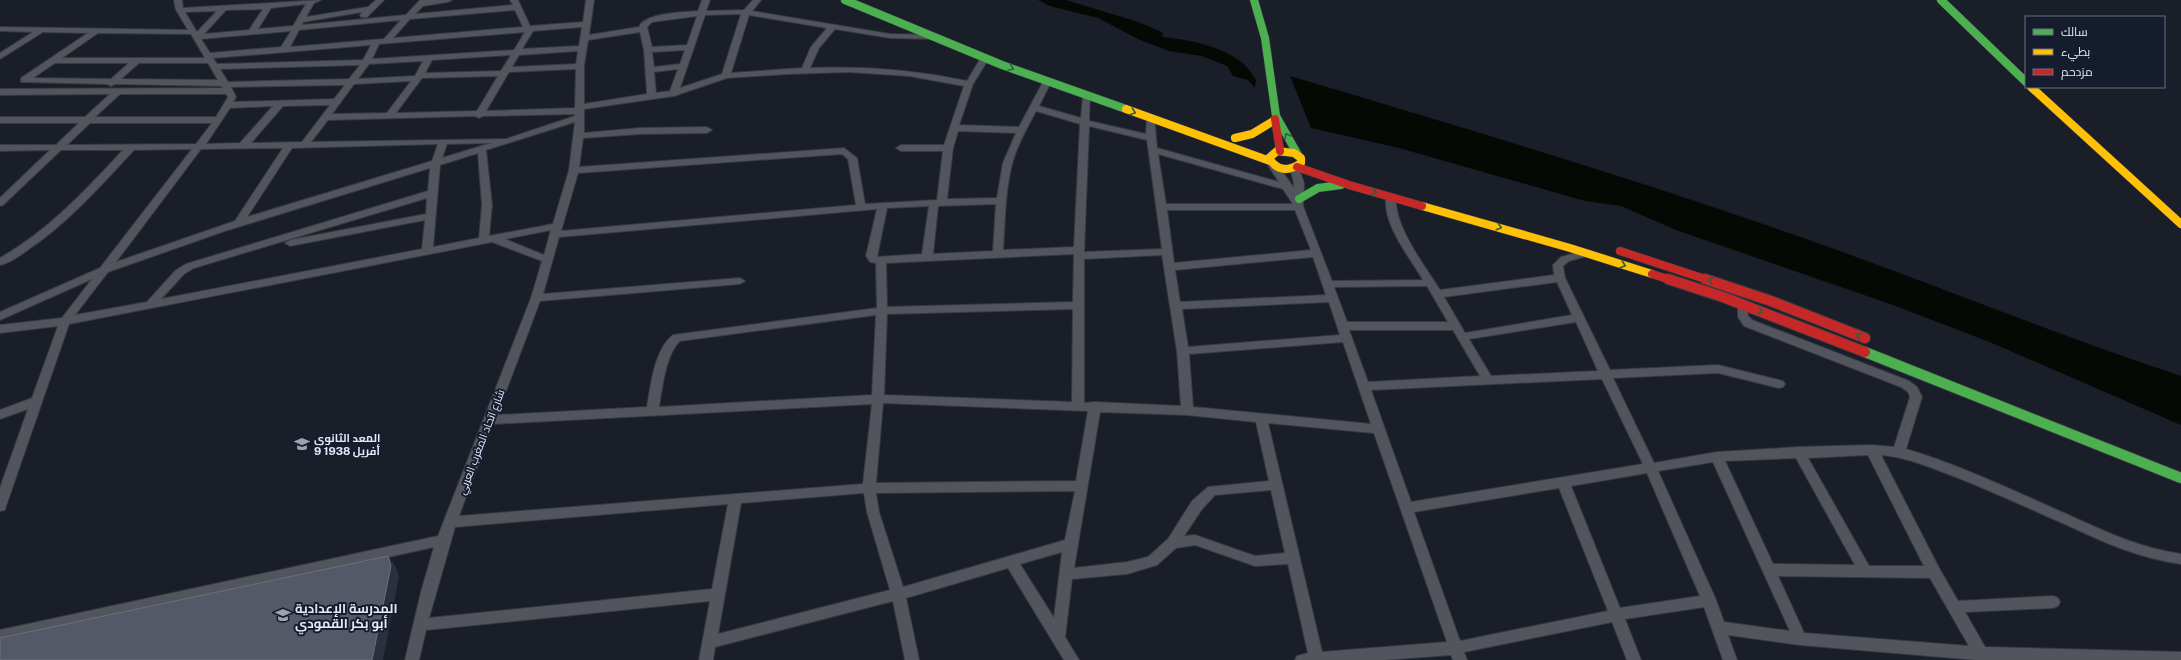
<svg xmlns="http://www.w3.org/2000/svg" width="2181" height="660" viewBox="0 0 2181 660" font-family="'Public Sans',Cairo,sans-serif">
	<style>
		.water { fill: #060804 }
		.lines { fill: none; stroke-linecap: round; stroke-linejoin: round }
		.street-casing { stroke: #363a42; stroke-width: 2 }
		.fast-far1-casing { stroke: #363a42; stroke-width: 9 }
		.fast-casing { stroke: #363a42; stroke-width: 12 }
		.slow-casing { stroke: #363a42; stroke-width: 9 }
		.jam-far1-casing { stroke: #363a42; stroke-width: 9 }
		.jam-casing { stroke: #363a42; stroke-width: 12 }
		.street { fill: #52555c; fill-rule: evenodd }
		.fast-far1 { stroke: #4caf50; stroke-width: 8 }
		.fast { stroke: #4caf50; stroke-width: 10 }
		.slow { stroke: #ffc107; stroke-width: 8 }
		.jam-far1 { stroke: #c62828; stroke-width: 8 }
		.jam { stroke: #c62828; stroke-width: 10 }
		.shaded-wall { fill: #2b303c }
		.building { fill: #535967; stroke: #6a707e }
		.oneway { stroke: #2d5e3d }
		.labels { text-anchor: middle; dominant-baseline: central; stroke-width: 4; stroke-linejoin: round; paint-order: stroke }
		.poi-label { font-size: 11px; font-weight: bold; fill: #e3e9f6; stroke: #141c2e; text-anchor: start }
		.street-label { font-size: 11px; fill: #e3e9f6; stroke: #141c2e }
		.near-poi-label { font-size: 13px; font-weight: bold; fill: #e3e9f6; stroke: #141c2e; text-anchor: start }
	</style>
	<rect width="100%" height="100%" fill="#1a1e28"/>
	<path class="water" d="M 1038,0 L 1066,0 L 1135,21 L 1162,32 L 1163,37 C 1186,39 1221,46 1240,61 C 1247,66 1251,73 1256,80 L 1255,88 L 1248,80 L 1233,76 L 1227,66 L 1202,56 L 1169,51 L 1140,40 L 1098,18 L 1050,6 Z
		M 1290,76 C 1469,129 1649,183 1826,246 C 1945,289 2061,336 2181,376 L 2181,425 L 1992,343 L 1893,305 L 1676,230 L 1621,206 L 1585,201 L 1399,148 L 1311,128 Z"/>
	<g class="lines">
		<defs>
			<path id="street" d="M 174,0 L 182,0 L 183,8 L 321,0 L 314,3 L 306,17 L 368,7 L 376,0 L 384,0 L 367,17 L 361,17 L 360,15 L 362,12 L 303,22 L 302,25 L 406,15 L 420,0 L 452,0 L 448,2 L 423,6 L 415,14 L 513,5 L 510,0 L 518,0 L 530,26 L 583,22 L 586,0 L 594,0 L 589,35 L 639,27 C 644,13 685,12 698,11 L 702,0 L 710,0 L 706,11 L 744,10 L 753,0 L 761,0 L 752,11 L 890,34 L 939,35 L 939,39 L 936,39 L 890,38 L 835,29 L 819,48 L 810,68 C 863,66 915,70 967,81 L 982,56 L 985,56 L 989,58 L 973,84 L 959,125 L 1019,127 L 1043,82 L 1047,79 L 1051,82 L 1039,106 L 1081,118 L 1083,96 L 1087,93 L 1090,94 L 1089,121 L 1146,134 L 1147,118 L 1148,116 L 1154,116 L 1157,148 L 1279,182 L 1268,165 L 1273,162 L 1276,163 L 1294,188 L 1294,191 L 1294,183 L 1290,168 L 1292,166 L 1298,166 L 1304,183 L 1303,206 L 1332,281 L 1423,280 C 1409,256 1383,225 1386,197 L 1391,194 L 1396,197 C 1393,225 1425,266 1440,290 L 1554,275 L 1553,265 L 1561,257 L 1587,250 L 1591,251 L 1592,253 L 1591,255 L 1569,261 L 1563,266 L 1565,278 L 1610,370 L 1718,365 L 1779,380 L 1783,381 L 1785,384 L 1783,387 L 1779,388 L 1718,373 L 1613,378 L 1654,463 L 1717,452 L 1799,447 L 1872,445 L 1894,447 L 1910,397 L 1908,392 L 1901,387 L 1744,326 L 1738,317 L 1738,305 L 1743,301 L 1747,302 L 1748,316 L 1752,320 L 1909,381 L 1917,387 L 1922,397 L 1906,449 C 1960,465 2012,490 2064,513 C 2104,531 2136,547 2181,554 L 2181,564 C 2139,558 2105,543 2067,525 C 2030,509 1994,492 1956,477 C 1931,468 1908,457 1881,455 L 1939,568 L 1958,601 L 2053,596 L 2058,598 L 2060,602 L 2058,606 L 2053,608 L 1965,612 L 1985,647 L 2181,652 L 2181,660 L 1977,660 L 1800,645 L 1728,635 L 1737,660 L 1723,660 L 1704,607 L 1625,619 L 1641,660 L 1627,660 L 1612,622 L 1464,652 L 1467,660 L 1453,660 L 1451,655 L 1383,660 L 1295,660 L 1297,656 L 1308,653 L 1288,564 L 1255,566 L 1195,545 L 1176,548 L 1157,565 L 1127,574 L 1072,579 L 1065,637 L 1079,660 L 1064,660 L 1008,568 L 906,598 L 919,660 L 905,660 L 893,601 L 715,647 L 713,660 L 699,660 L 710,601 L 426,630 L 419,660 L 405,660 L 421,592 L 434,547 L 0,642 L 0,630 L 438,536 L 531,298 L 542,261 L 492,242 L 69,324 L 6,506 L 5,510 L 0,511 L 0,488 L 28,409 L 0,419 L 0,410 L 32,398 L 58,326 L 0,333 L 0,325 L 62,318 L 92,279 L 0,320 L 0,312 L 100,268 L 192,149 L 134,150 C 101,185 69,222 29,249 C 21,255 10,263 0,265 L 0,258 C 49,230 86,190 123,150 L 61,150 L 3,205 L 0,206 L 0,198 L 50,150 L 0,151 L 0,145 L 56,145 L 79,123 L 0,123 L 0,117 L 85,117 L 110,94 L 0,95 L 0,89 L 223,88 L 221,86 L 115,84 L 111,86 L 107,84 L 21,82 L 21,78 L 88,33 L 43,32 L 0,59 L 0,53 L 33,32 L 0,31 L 0,27 L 188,30 L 176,10 ZM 306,4 L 293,26 L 258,29 L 271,8 ZM 263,9 L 249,30 L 204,34 L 226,10 ZM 515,10 L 523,27 L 393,38 L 410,19 ZM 217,11 L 197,32 L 185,12 ZM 741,14 L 722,74 L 680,88 L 705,15 ZM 749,15 L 827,28 L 811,47 L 802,68 L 731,73 ZM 697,16 L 687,45 L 652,47 L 647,27 L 652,22 ZM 401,20 L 384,39 L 290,47 L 299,30 ZM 582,27 L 579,46 L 522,49 L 533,31 ZM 291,31 L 281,47 L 210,53 L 201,39 ZM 525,32 L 514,50 L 372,59 L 379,44 ZM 640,32 L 644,50 L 647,94 L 584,104 L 584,66 L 588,40 ZM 98,33 L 191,34 L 205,58 L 62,58 ZM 371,45 L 363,60 L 217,64 L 213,58 ZM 685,50 L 680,64 L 654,67 L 652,52 ZM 578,51 L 576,64 L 512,67 L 519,55 ZM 511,55 L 501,71 L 425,73 L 432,60 ZM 423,61 L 415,76 L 358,79 L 369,64 ZM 55,63 L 129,63 L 111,79 L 33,78 ZM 139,63 L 208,63 L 218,80 L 121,79 ZM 360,65 L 349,79 L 228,82 L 220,69 ZM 576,69 L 575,108 L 486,111 L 509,72 ZM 678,69 L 670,91 L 656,93 L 654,72 ZM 848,72 L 909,76 L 964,86 L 944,145 L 901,145 L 896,148 L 901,151 L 943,151 L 937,200 L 865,204 L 857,158 L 844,148 L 579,167 L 583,138 L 640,134 L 707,133 L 712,130 L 707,127 L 640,128 L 584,133 L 584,109 L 674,96 L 727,78 L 787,74 ZM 498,76 L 477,111 L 396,113 L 422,78 ZM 411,81 L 387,113 L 332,114 L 354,84 ZM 345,85 L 334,99 L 233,102 L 236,97 L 231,87 ZM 120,94 L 226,94 L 228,97 L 216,117 L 95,117 ZM 330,105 L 302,142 L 251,143 L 283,106 ZM 273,106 L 240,143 L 206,144 L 230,108 ZM 1036,111 L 1080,124 L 1074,247 L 1003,250 C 1005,221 1005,192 1012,164 C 1017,145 1027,128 1036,111 ZM 575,114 L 575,116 L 506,139 L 311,142 L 328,120 L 475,116 L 479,118 L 483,116 ZM 575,122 L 569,170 L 553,224 L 489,236 L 492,205 L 486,150 ZM 90,123 L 212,123 L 196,144 L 67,145 ZM 1089,126 L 1147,140 L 1162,249 L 1084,252 ZM 958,131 L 1016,133 L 1003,163 L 997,198 L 947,199 L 953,148 ZM 491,143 L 442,158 L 447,144 ZM 438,144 L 432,161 L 247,217 L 292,148 ZM 283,148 L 235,221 L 116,262 L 201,149 ZM 478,153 L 482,205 L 479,238 L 433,247 L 440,165 ZM 842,154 L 848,159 L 856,205 L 561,231 L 578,173 ZM 1158,154 L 1283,189 L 1293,204 L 1166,204 ZM 430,168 L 428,191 L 186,264 L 176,270 L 147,302 L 75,315 L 108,272 L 225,231 ZM 427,198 L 426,214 L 290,240 L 285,243 L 290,246 L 425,220 L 422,249 L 161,299 L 184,274 L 194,268 ZM 996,204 L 993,251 L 933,254 L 938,206 ZM 929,206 L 922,254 L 877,257 L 887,208 ZM 877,209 L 866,256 L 870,262 L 876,263 L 877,308 L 673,335 C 654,350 651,385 647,407 L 497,415 L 540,301 L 740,284 L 745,281 L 740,278 L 543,294 L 559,237 ZM 1167,210 L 1295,210 L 1311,250 L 1174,263 ZM 551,230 L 544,255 L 505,239 ZM 1074,254 L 1073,302 L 887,307 L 886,263 ZM 1162,255 L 1177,351 L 1181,406 L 1095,402 L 1084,403 L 1084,259 ZM 1313,257 L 1326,295 L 1180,302 L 1175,270 ZM 1557,282 L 1572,315 L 1465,333 L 1444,297 ZM 1427,286 L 1448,322 L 1347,322 L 1334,287 ZM 1329,302 L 1340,335 L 1188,347 L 1182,309 ZM 1073,309 L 1072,402 L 884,395 L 887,314 ZM 876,315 L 872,395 L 659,407 C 662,389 666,353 680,341 ZM 1576,322 L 1598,371 L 1491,376 L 1469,339 ZM 1349,330 L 1453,330 L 1480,376 L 1368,382 ZM 1343,342 L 1371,424 L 1193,407 L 1189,354 ZM 1602,379 L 1643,464 L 1411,502 L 1371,390 ZM 883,403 L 1088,411 L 1076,481 L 876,483 ZM 872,404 L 863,484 L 459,516 L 493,424 ZM 1100,412 L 1187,415 L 1256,422 L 1269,481 L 1208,487 L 1192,501 L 1168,539 L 1148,557 L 1127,562 L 1074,568 ZM 1268,423 L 1374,433 L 1447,642 L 1322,652 ZM 1868,455 L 1924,566 L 1869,566 L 1808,458 ZM 1796,458 L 1855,565 L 1773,564 L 1725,461 ZM 1713,462 L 1790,631 L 1724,622 L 1716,600 L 1658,471 ZM 1647,473 L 1700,596 L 1620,608 L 1571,486 ZM 1559,488 L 1608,611 L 1460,641 L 1414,512 ZM 1271,490 L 1285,553 L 1255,556 L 1195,535 L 1184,536 L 1202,509 L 1215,495 ZM 1075,491 L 1065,540 L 903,587 L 879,512 L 876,493 ZM 864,493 L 867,512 L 890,590 L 718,634 L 741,503 ZM 728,504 L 712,589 L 429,618 L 455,527 ZM 1062,552 L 1054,618 L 1020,564 ZM 1778,576 L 1930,578 L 1969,646 L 1804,633 Z"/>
			<path id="fast-far1" d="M 845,0 L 1002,65 L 1126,109
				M 1254,0 L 1265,38 L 1276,116 L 1298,155
				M 1941,0 L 2026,82
				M 1299,199 L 1318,188 L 1341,185"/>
			<path id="fast" d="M 1865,352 L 2181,478"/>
			<path id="slow" d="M 2031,87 L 2181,224
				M 1126,109 L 1270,161
				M 1235,138 L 1252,134 L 1275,120
				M 1277,151 L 1294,153 L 1301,158 L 1301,163 C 1289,172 1277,171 1269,158 Z
				M 1422,206 L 1570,248 L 1652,274"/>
			<path id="jam-far1" d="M 1275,119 L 1280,151
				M 1297,167 L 1349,185 L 1422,206
				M 1620,251 L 1708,280
				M 1652,274 L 1671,280"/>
			<path id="jam" d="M 1668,279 L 1723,297 L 1865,352
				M 1705,279 L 1771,301 L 1865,338"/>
		</defs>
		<use href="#street" class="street-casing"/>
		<use href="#fast-far1" class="fast-far1-casing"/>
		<use href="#fast" class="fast-casing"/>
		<use href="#slow" class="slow-casing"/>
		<use href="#jam-far1" class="jam-far1-casing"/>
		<use href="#jam" class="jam-casing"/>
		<use href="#street" class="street"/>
		<use href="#fast-far1" class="fast-far1"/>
		<use href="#fast" class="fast"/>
		<use href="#slow" class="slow"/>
		<use href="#jam-far1" class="jam-far1"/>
		<use href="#jam" class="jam"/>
	</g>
	<path class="shaded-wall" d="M 388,556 L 396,567 L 399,577 L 383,660 L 372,660 Z"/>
	<path class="building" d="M 388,556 L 391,566 L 372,660 L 0,660 L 0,638 Z"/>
	<defs><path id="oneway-chevron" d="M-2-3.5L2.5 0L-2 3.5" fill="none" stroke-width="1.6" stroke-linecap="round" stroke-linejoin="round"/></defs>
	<g class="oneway">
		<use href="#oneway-chevron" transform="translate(1011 68) rotate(21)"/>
		<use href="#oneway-chevron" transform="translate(1133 112) rotate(19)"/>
		<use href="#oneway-chevron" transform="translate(1287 136) rotate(-119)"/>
		<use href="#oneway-chevron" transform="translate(1374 192) rotate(16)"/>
		<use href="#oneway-chevron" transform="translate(1499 227) rotate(16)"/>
		<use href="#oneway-chevron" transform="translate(1623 265) rotate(18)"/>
		<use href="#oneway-chevron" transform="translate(1711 280) rotate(-162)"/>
		<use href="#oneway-chevron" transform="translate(1760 311) rotate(21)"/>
		<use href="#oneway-chevron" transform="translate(1859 336) rotate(-158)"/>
	</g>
	<defs>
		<symbol id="school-bare" viewBox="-9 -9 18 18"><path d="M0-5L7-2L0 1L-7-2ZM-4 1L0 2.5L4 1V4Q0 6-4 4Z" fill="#9da2ae" stroke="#141c2e" stroke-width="2.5" paint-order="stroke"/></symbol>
		<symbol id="university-bare" viewBox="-9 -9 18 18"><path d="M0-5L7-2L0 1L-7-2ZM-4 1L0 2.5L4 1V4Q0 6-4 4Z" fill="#9da2ae" stroke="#141c2e" stroke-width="2.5" paint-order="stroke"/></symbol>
	</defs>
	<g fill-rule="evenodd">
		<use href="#school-bare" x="291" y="433" width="22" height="22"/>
		<use href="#university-bare" x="272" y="604" width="22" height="22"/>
	</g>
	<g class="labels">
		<g class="poi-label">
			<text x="314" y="438">المعد الثانوي<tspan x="314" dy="13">9 أفريل 1938</tspan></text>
		</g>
		<g class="street-label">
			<text transform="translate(481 442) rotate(-69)">شارع اتحاد المغرب العربي</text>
		</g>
		<g class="near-poi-label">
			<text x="295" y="608">المدرسة الإعدادية<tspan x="295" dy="15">أبو بكر القمودي</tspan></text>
		</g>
	</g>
	<rect x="2025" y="16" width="140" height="72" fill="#141c2e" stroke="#676e7e"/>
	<rect x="2033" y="29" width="20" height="6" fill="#4caf50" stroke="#676e7e"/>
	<text x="2061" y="36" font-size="12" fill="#e3e9f6">سالك</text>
	<rect x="2033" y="49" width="20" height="6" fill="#ffc107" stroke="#676e7e"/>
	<text x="2061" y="56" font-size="12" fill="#e3e9f6">بطيء</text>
	<rect x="2033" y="69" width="20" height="6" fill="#c62828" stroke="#676e7e"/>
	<text x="2061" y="76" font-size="12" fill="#e3e9f6">مزدحم</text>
</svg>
